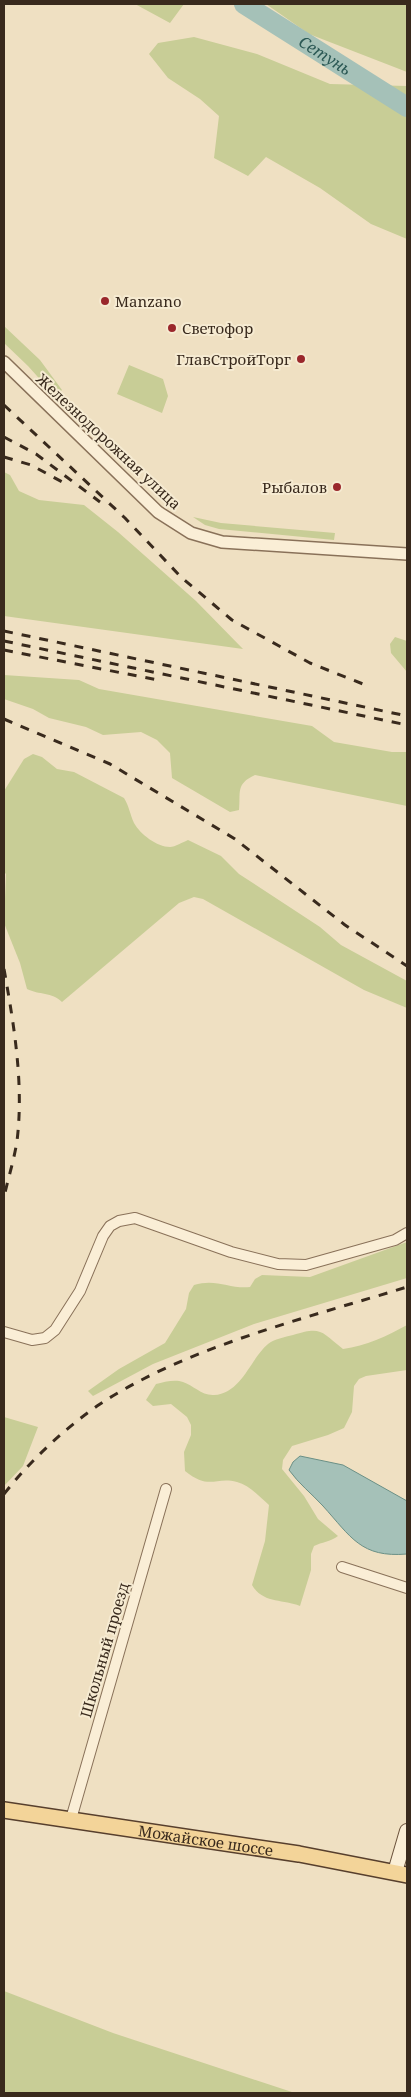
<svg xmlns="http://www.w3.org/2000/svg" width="411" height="2097" viewBox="0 0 411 2097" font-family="'Noto Serif',serif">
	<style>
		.green { fill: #c8cd96 }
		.water { fill: #a5c1b8; stroke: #6b9086 }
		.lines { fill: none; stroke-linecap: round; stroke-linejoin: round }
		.river { stroke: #a5c1b8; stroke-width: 20 }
		.minor-casing { stroke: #897159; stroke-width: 12 }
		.tertiary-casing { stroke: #897159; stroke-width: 14 }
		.secondary-casing { stroke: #6b523c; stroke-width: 16 }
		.primary-casing { stroke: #573f2d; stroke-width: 18 }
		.minor { stroke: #faeed6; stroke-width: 10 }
		.tertiary { stroke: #faeed6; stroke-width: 11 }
		.secondary { stroke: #faeed6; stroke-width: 14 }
		.primary { stroke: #f3d499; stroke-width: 15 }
		.rail { stroke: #392a1d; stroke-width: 3; stroke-dasharray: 9 9; stroke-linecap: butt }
		.poi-dot { fill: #9a272b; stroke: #f6ebd2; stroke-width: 2 }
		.labels { text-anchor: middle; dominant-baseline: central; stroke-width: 4; stroke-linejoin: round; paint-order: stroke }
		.poi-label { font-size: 15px; fill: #392a1d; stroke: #f6ebd2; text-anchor: start }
		.street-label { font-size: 15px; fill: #392a1d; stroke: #f6ebd2 }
		.water-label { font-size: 16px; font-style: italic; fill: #2c5955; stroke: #f6ebd2 }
	</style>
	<rect width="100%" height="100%" fill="#efe0c2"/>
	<path class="green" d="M 135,4 L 184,4 L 170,23 Z
		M 266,4 L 407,4 L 407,72 L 309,34 Z
		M 194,37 L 257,54 L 330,84 L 407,86 L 407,239 L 371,224 L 320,188 L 266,157 L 248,176 L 214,158 L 219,116 L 200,99 L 168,78 L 149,54 L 158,43 Z
		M 4,326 L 40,360 L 62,390 L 55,396 L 28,366 L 4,343 Z
		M 129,365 L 163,379 L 168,396 L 162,413 L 117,394 Z
		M 4,472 L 10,475 L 19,491 L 39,500 L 84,505 L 118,532 L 196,601 L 243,649 L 4,616 Z
		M 193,517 L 221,523 L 335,533 L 334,540 L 219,529 L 205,525 Z
		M 395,637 L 407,641 L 407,672 L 391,653 L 390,644 Z
		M 4,675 L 79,680 L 99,689 L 312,726 L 334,742 L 392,752 L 407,752 L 407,806 L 255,775 C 235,784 241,793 239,810 L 230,812 L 172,778 L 170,753 L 157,740 L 141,732 L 103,735 L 86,727 L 49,718 L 33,709 L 4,699 Z
		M 33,754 L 42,757 L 57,769 L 74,772 L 124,798 C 129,806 130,814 134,823 C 140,834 157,847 170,847 C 175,847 183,842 188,840 L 221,856 L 239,874 L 320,927 L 341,945 L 407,981 L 407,1008 L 364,990 L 203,899 L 194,897 L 179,903 L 62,1002 C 52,992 39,995 27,989 L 20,963 L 4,923 L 6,874 L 4,872 L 4,791 L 24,759 Z
		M 407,1242 L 407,1278 L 254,1324 L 153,1364 L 93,1396 L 88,1391 L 119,1369 L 165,1343 L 186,1309 L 189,1293 L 194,1285 C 216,1278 229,1289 250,1287 L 255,1279 L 262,1275 L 310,1277 Z
		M 407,1325 L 407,1370 L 366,1376 L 359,1379 L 354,1386 L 352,1412 L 344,1428 L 328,1435 L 292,1446 L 283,1460 L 282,1469 L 304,1496 L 318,1519 L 338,1536 C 330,1542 322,1542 314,1546 L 311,1554 L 311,1570 L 300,1606 C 283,1599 263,1604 252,1585 L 265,1541 L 269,1505 C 260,1497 249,1485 237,1482 C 215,1476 210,1491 185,1471 L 184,1452 L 191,1435 L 191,1425 L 187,1417 L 171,1404 L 153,1406 L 146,1400 L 156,1384 C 164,1382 175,1379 183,1382 C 193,1385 202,1396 214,1395 C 242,1393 250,1359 268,1344 C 274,1339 285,1337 293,1335 C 321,1326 321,1331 343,1349 C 366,1346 387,1336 407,1325 Z
		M 4,1417 L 38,1427 L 23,1466 L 4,1486 Z
		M 4,1991 L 113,2033 L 295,2093 L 4,2093 Z"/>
	<path class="water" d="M 300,1456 L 343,1465 L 407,1501 L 407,1554 C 361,1558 351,1537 323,1506 C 311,1493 299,1484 289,1470 L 293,1462 Z"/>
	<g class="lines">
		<path class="river" id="s1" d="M 244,4 L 407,107"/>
		<defs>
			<path id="minor" d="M 4,1332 L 32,1340 L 45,1338 L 55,1330 L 80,1291 L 103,1236 L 110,1226 L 119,1221 L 135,1218 L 231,1252 L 278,1264 L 306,1265 L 395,1240 L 407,1233
				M 342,1567 L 407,1588
				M 71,1819 L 166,1489"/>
			<path id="tertiary" d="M 4,362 L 158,512 L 191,533 L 222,542 L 407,554"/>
			<path id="secondary" d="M 395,1872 L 407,1831"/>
			<g id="primary">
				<path id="s2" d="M 4,1810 L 299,1854 L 407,1875"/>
			</g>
		</defs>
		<use href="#minor" class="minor-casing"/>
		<use href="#tertiary" class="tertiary-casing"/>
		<use href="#secondary" class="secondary-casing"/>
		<use href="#primary" class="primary-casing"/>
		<use href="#minor" class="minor"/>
		<use href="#tertiary" class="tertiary"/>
		<use href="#secondary" class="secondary"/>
		<use href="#primary" class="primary"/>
		<path class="rail" d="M 4,405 L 125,518 L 181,577 L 232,620 L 310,663 L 363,684
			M 4,437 L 36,454 L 100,502
			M 4,457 L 31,465 L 66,484
			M 4,631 L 407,716
			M 4,641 L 407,725
			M 4,650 L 158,680
			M 4,719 L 110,764 L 235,839 L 345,925 L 407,966
			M 4,969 C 14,1025 24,1084 17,1141 C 14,1160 8,1179 4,1197
			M 4,1494 C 31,1460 62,1431 97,1406 C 185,1347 307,1318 407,1287"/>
	</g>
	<g class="poi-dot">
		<circle cx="105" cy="301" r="5"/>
		<circle cx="172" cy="328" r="5"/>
		<circle cx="301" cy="359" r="5"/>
		<circle cx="337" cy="487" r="5"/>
	</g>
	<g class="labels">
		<g class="poi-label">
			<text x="115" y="301">Manzano</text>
			<text x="182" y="328">Светофор</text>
			<text x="291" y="359" text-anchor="end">ГлавСтройТорг</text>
			<text x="327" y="487" text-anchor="end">Рыбалов</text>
		</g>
		<g class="street-label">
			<text transform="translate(109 441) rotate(43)">Железнодорожная улица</text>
			<text transform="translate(104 1650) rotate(-74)">Школьный проезд</text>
			<text stroke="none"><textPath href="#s2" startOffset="204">Можайское шоссе</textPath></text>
		</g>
		<g class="water-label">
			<text stroke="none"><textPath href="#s1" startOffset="96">Сетунь</textPath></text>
		</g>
	</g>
	<rect width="411" height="2097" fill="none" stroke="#392a1d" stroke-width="10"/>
</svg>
